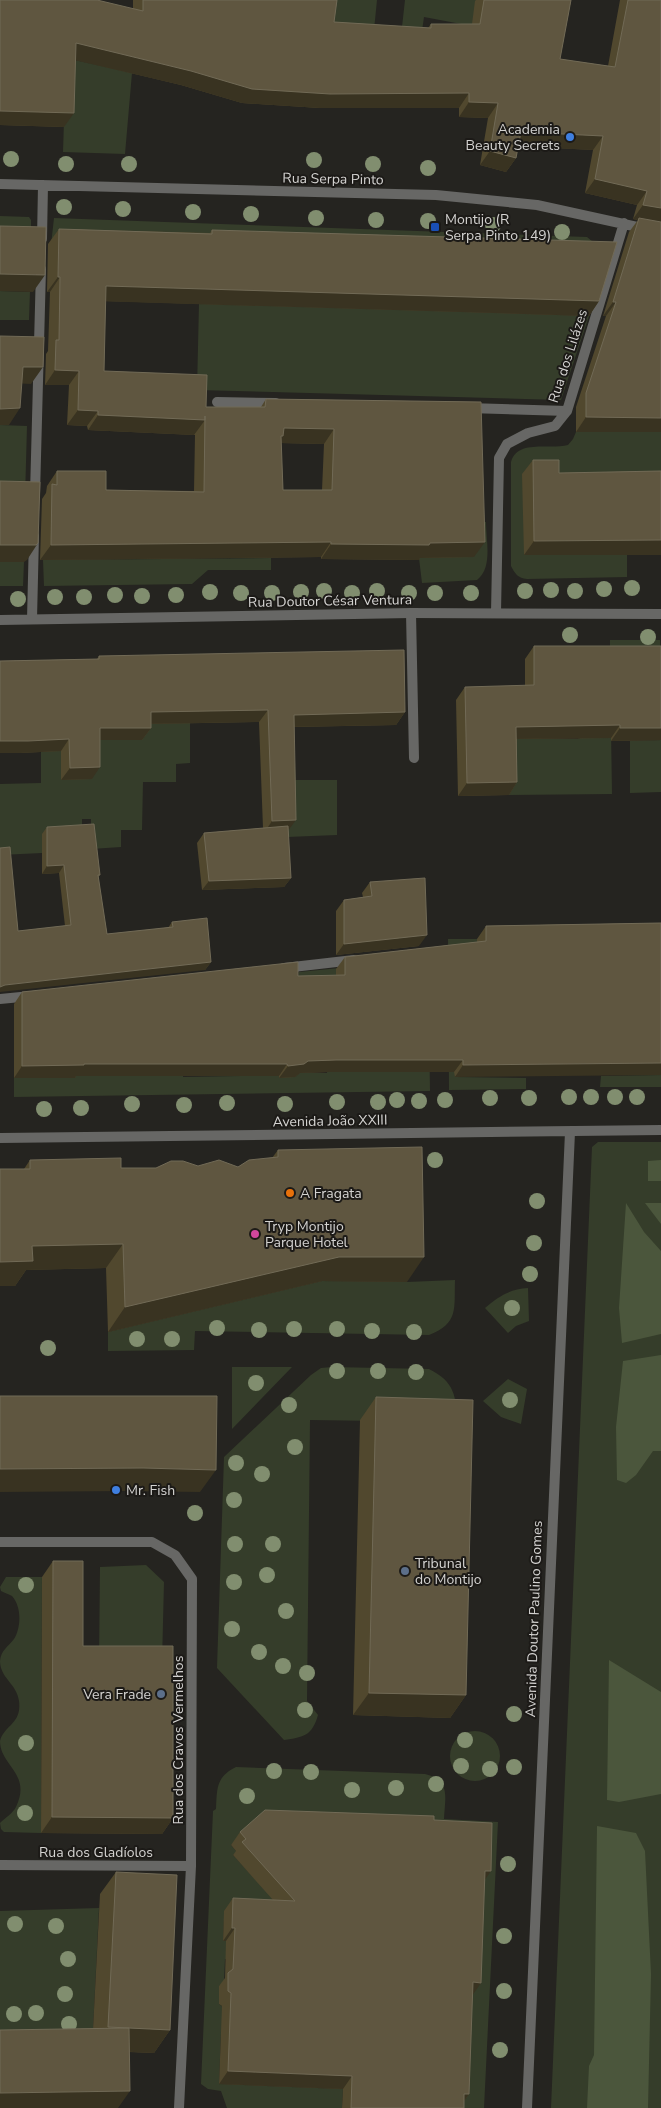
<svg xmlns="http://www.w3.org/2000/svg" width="661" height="2108" viewBox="0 0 661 2108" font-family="'Nunito Sans',sans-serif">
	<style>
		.green { fill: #353d2a; fill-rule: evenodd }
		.forest { fill: #4b563c }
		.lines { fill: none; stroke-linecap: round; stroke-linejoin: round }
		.lane { stroke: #676765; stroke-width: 10 }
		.street { stroke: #676765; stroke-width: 10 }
		.tree { fill: #818e6f }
		.wall { fill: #51482e; fill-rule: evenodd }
		.shaded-wall { fill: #393321 }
		.building { fill: #5f5640; stroke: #716a56; fill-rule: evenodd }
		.shop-dot { fill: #3f7fe0; stroke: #1c1a17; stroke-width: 2 }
		.transit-dot { fill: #1a4fb4; stroke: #1c1a17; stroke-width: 2 }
		.food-dot { fill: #e8710a; stroke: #1c1a17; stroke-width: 2 }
		.hotel-dot { fill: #d1479c; stroke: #1c1a17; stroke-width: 2 }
		.service-dot { fill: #5c6f8a; stroke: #1c1a17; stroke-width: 2 }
		.labels { text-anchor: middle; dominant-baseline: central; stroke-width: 4; stroke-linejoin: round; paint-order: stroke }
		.poi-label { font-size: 14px; fill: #d4d3d1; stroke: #1c1a17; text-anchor: start }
		.street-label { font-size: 14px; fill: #d4d3d1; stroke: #1c1a17 }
	</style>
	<rect width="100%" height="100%" fill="#252420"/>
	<path class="green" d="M 329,0 L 377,0 L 373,40 L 335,108 L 305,107 L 316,13 Z
		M 405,0 L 507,0 L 472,26 L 424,17 L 421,38 L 401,36 Z
		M 66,58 L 132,73 L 125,154 L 63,152 Z
		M 0,216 L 29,217 L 31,220 L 31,243 L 0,242 Z
		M 54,218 L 587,237 L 593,242 L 51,245 Z
		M 0,291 L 30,292 L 29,320 L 0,320 Z
		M 199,303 L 589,316 L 561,400 L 197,390 Z
		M 661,402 L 661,485 L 627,554 L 627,577 L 527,579 C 518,578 515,574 511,566 L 511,462 C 517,439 550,450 568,445 L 573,439 L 576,432 L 625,432 Z
		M 0,425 L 27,426 L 25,499 L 0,498 Z
		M 473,522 L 486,522 C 486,540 493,568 477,580 L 422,583 L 419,558 Z
		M 271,558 L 271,570 L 208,570 L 192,584 L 44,586 L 43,560 Z
		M 0,562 L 24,562 L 23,586 L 0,586 Z
		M 610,640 L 660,640 L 661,659 L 610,659 Z
		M 190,723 L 190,763 L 176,764 L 176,782 L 143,782 L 142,830 L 121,830 L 121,847 L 91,849 L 91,819 L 82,819 L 82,832 L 42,853 L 0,855 L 0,784 L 41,783 L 41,737 L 91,740 L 142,724 Z
		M 611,730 L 612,794 L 509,795 L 508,732 L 542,739 L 577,739 Z
		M 661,740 L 661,792 L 630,793 L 630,741 Z
		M 286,780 L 337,780 L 337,835 L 287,837 Z
		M 448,939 L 477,939 L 477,964 L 455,1077 L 526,1078 L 526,1089 L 449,1090 Z
		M 410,961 L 429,1024 L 430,1091 L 14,1097 L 14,1078 L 75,1078 L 75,1017 L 88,1076 L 148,1076 L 146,1017 L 183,1071 L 183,1077 L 240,1076 L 239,1016 L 295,1077 L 300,1073 L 327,1073 L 328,986 L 298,982 L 299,972 Z
		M 661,1075 L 661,1087 L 600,1087 L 601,1076 Z
		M 598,1142 L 661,1142 L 661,2108 L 551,2108 L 592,1147 Z
		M 455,1280 C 454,1309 459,1323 429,1335 L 195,1331 L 194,1350 L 108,1351 L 108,1332 L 322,1281 L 407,1282 Z
		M 528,1288 L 529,1321 L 516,1326 L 508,1333 L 485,1308 C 498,1297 509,1289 528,1288 Z
		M 232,1367 L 292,1367 L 232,1429 Z
		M 332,1367 L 429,1369 C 455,1382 456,1396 457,1422 L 310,1420 L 307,1701 L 318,1715 C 312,1736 304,1737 284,1740 L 217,1668 L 224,1457 L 311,1375 L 321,1368 Z
		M 508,1379 L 527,1389 L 521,1424 L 501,1417 L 483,1401 Z
		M 146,1565 L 164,1582 L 162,1663 L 99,1663 L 100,1567 Z
		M 6,1577 L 42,1577 L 41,1833 L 4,1832 L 1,1829 L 0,1823 C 5,1818 13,1813 16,1807 C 32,1773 0,1766 0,1741 C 4,1725 22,1724 19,1701 C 17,1684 0,1678 0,1661 C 1,1650 8,1647 14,1639 C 21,1628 22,1607 12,1596 C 9,1594 4,1593 1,1591 L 0,1587 Z
		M450 1756a25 25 0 1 1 50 0a25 25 0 1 1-50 0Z
		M 236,1767 L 425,1774 C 451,1780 445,1797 444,1819 L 498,1822 L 484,2108 L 455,2108 L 460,2106 L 462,2032 L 386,2029 L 382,2108 L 363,2108 L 364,2077 L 344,2076 L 344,2061 L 358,2061 L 358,2046 L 376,2045 L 378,2015 L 380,2015 L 380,1988 L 348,1986 L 351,1920 L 383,1920 L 385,1892 L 426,1893 L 426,1882 L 482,1883 L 483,1836 L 425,1833 L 425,1829 L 376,1827 L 375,1833 L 355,1832 L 355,1815 L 331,1814 L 330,1826 L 256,1823 L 231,1845 L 237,1852 L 233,1855 L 254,1878 L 264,1870 L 264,1882 L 290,1883 L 289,1897 L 327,1899 L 321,2024 L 314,2024 L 313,2049 L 303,2049 L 304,2036 L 221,2033 L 219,2084 L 343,2089 L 342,2108 L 227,2108 L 221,2091 L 208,2089 L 201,2084 L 213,1811 L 216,1809 C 217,1788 216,1777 236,1767 ZM 390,1907 L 442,1909 L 442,1920 L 475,1921 L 472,1995 L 438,1994 L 438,2004 L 387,2002 ZM 232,1912 L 284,1914 L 282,1961 L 294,1962 L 293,2008 L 236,2005 L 235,2010 L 227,2010 L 219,2004 L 219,1986 L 224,1982 L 225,1959 L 230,1959 L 230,1941 L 223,1940 L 224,1920 Z
		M 99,1908 L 92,2051 L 0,2052 L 0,1911 Z"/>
	<path class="forest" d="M 661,1160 L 661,1181 L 648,1181 L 648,1161 Z
		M 626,1203 L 644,1232 L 661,1251 L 661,1334 L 622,1343 L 619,1308 Z
		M 645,1203 L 661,1203 L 661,1224 Z
		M 661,1355 L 661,1451 L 653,1451 L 636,1475 L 626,1483 L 617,1480 L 616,1427 L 623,1361 Z
		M 609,1660 L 661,1692 L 661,1794 L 619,1802 L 607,1800 Z
		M 597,1826 L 636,1833 L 645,1851 L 651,1974 L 648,2108 L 587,2108 L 589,2066 L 594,2055 Z"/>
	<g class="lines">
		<path class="lane" d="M 411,613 L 414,758"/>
		<path class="street" d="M 0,184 L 436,195 L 537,205 L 661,232
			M 42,239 L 43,185
			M 217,402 L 276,403
			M 468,408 L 567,411
			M 35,494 L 41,269
			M 496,613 L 499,458 L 507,444 L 528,433 L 555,426 L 567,411 L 624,223
			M 32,619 L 34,536
			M 0,620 L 411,613 L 661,614
			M 284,968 L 354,960
			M 0,999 L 31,996
			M 0,1138 L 661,1130
			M 0,1542 L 152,1542 L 175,1555 L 192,1579 L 191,1866 L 179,2108
			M 0,1865 L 191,1866
			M 527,2108 L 570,1132"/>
	</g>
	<g class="tree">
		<circle cx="11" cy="159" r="8"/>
		<circle cx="314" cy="160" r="8"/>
		<circle cx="66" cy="164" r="8"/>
		<circle cx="129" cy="164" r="8"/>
		<circle cx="373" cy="164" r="8"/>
		<circle cx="428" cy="168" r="8"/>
		<circle cx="64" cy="207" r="8"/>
		<circle cx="123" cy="209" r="8"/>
		<circle cx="193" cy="212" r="8"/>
		<circle cx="251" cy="214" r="8"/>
		<circle cx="316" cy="218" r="8"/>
		<circle cx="376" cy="220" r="8"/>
		<circle cx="428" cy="221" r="8"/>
		<circle cx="493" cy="225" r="8"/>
		<circle cx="562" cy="232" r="8"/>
		<circle cx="632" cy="588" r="8"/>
		<circle cx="604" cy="589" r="8"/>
		<circle cx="551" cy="590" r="8"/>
		<circle cx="324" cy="591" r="8"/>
		<circle cx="377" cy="591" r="8"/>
		<circle cx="525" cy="591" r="8"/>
		<circle cx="575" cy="591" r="8"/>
		<circle cx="210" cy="592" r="8"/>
		<circle cx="301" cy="592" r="8"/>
		<circle cx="241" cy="593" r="8"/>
		<circle cx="272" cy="593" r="8"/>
		<circle cx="352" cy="593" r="8"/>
		<circle cx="409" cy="593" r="8"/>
		<circle cx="435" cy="593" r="8"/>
		<circle cx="471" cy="593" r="8"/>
		<circle cx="115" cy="595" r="8"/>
		<circle cx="176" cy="595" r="8"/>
		<circle cx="142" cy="596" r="8"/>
		<circle cx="55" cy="597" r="8"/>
		<circle cx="84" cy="597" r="8"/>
		<circle cx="18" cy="599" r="8"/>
		<circle cx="570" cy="635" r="8"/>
		<circle cx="648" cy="637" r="8"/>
		<circle cx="569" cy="1097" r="8"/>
		<circle cx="591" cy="1097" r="8"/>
		<circle cx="615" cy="1097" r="8"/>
		<circle cx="637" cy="1097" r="8"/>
		<circle cx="490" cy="1098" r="8"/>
		<circle cx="529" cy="1098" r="8"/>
		<circle cx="397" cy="1100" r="8"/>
		<circle cx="445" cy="1100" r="8"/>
		<circle cx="419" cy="1101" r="8"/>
		<circle cx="337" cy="1102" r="8"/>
		<circle cx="378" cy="1102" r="8"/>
		<circle cx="227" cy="1103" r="8"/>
		<circle cx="132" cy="1104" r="8"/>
		<circle cx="285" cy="1104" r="8"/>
		<circle cx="184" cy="1105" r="8"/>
		<circle cx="81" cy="1108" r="8"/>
		<circle cx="44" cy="1109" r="8"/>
		<circle cx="435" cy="1160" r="8"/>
		<circle cx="537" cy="1201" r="8"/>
		<circle cx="534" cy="1243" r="8"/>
		<circle cx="530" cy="1274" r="8"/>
		<circle cx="512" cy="1308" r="8"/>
		<circle cx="217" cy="1328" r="8"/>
		<circle cx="294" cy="1329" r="8"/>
		<circle cx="337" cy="1329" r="8"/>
		<circle cx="259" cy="1330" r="8"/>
		<circle cx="372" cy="1331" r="8"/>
		<circle cx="414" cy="1332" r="8"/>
		<circle cx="137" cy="1339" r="8"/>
		<circle cx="172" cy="1339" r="8"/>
		<circle cx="48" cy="1348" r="8"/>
		<circle cx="337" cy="1371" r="8"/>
		<circle cx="378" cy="1371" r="8"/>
		<circle cx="416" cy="1372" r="8"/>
		<circle cx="256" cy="1383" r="8"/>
		<circle cx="510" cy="1400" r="8"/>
		<circle cx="289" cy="1405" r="8"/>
		<circle cx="295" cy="1447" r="8"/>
		<circle cx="236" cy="1463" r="8"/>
		<circle cx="262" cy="1474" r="8"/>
		<circle cx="234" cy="1500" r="8"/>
		<circle cx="195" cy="1513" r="8"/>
		<circle cx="235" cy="1544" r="8"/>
		<circle cx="273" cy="1544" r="8"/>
		<circle cx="267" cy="1575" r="8"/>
		<circle cx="234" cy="1582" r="8"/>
		<circle cx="26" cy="1585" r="8"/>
		<circle cx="286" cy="1611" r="8"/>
		<circle cx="232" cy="1629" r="8"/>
		<circle cx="259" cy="1652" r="8"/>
		<circle cx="283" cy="1666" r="8"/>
		<circle cx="307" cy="1673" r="8"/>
		<circle cx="305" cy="1710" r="8"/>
		<circle cx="514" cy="1714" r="8"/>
		<circle cx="465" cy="1740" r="8"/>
		<circle cx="26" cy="1743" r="8"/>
		<circle cx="461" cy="1766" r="8"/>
		<circle cx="514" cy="1767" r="8"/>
		<circle cx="490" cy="1769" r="8"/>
		<circle cx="274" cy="1771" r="8"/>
		<circle cx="311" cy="1772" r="8"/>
		<circle cx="436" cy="1784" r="8"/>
		<circle cx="396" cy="1788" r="8"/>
		<circle cx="352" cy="1790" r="8"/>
		<circle cx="247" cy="1796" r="8"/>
		<circle cx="25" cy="1813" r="8"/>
		<circle cx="508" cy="1864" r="8"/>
		<circle cx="15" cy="1924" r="8"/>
		<circle cx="56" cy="1926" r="8"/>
		<circle cx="504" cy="1936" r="8"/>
		<circle cx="68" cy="1959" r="8"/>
		<circle cx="504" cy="1991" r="8"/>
		<circle cx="65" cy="1994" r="8"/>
		<circle cx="36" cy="2013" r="8"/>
		<circle cx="14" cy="2014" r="8"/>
		<circle cx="69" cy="2024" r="8"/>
		<circle cx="500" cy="2050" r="8"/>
	</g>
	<path class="wall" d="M 133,0 L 337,0 L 334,22 L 428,28 L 431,24 L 472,24 L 475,1 L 476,0 L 571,0 L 560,59 L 608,66 L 620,0 L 661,0 L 661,432 L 576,432 L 576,407 L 606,316 L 603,316 L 629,232 L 638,220 L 633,219 L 637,205 L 585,193 L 593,150 L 518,146 L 516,158 L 506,172 L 480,165 L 488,118 L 459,117 L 459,108 L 320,108 L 242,103 L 181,85 L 76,60 L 64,127 L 0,125 L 133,9 Z
		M 59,229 L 210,233 L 212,230 L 599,301 L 589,316 L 105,301 L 104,371 L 206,407 L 261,407 L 266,399 L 481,402 L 474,557 L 420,558 L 419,560 L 321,559 L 321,557 L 40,560 L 42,499 L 46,493 L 47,486 L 57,471 L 106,490 L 194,491 L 195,435 L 88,430 L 87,426 L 67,425 L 69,385 L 45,385 L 46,354 L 48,351 L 50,292 L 47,292 L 48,244 ZM 281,443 L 324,444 L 322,490 L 283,490 Z
		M 533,460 L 559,473 L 661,471 L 524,555 L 522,474 Z
		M 534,646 L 661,740 L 611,741 L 611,738 L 517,739 L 517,782 L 509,795 L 458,796 L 456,700 L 465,687 L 525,686 L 525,659 Z
		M 99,656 L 405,712 L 396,725 L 294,727 L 288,831 L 291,878 L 284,887 L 202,890 L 197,843 L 204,833 L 263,828 L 259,722 L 151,724 L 151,728 L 142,740 L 100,740 L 92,779 L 61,780 L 61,751 L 20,753 L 0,753 L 0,661 L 97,659 Z
		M 47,827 L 100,875 L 98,877 L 107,934 L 168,928 L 172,922 L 211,962 L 205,970 L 18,931 L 65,926 L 59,873 L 42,874 L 42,834 Z
		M 370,882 L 419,946 L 336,955 L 336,911 L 344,900 L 363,897 L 362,893 Z
		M 661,923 L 455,1077 L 454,1072 L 328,1072 L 300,1073 L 295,1077 L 279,1078 L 279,1076 L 76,1076 L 75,1078 L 14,1078 L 14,1004 L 22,992 L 298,976 L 336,976 L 336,969 L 345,957 L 477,942 L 477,939 L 486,926 Z
		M 278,1150 L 407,1282 L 322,1281 L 108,1332 L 106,1268 L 26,1270 L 15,1286 L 0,1286 L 0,1169 L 24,1169 L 30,1160 L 121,1168 L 156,1168 L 198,1166 L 238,1167 L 272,1158 Z
		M 376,1397 L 466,1695 L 450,1718 L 353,1715 L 360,1420 Z
		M 53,1561 L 83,1646 L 173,1818 L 162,1834 L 41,1833 L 42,1577 Z
		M 434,1820 L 485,1879 L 472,1994 L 469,2094 L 464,2101 L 464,2108 L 342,2108 L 343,2089 L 219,2084 L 222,2006 L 219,2004 L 219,1986 L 225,1978 L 226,1941 L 223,1941 L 224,1911 L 233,1898 L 273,1900 L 233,1855 L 236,1851 L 231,1845 L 240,1832 Z
		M 116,1872 L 170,2030 L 154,2053 L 129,2052 L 93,2029 L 100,1894 Z"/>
	<path class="shaded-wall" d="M 76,43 L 469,93 L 459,108 L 320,108 L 242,103 L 181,85 L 66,58 Z
		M 469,102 L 498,103 L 488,118 L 459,117 Z
		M 0,111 L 74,113 L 64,127 L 0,125 Z
		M 521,132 L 603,136 L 593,150 L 511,146 Z
		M 490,151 L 516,158 L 506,172 L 480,165 Z
		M 595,179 L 647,191 L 637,205 L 585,193 Z
		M 643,205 L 661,208 L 661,225 L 639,218 L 638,220 L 633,219 Z
		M 0,274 L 45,275 L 33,292 L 0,291 Z
		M 58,277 L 60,277 L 50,292 L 47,292 Z
		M 106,286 L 599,301 L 589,316 L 95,301 Z
		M 613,302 L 616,302 L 606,316 L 603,316 Z
		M 23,367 L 43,367 L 31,384 L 11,383 Z
		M 55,370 L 79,371 L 69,385 L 45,385 Z
		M 20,408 L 9,425 L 0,425 L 0,409 Z
		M 78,410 L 98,411 L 87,426 L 67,425 Z
		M 98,415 L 205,420 L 194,435 L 88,430 Z
		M 586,417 L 661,418 L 661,432 L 576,432 Z
		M 284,428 L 334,429 L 324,444 L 278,443 Z
		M 661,540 L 661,555 L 524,555 L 534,541 Z
		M 331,542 L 321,557 L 40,560 L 51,545 Z
		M 485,542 L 474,557 L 420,558 L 419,560 L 321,559 L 331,544 Z
		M 38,543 L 27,560 L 24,562 L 0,562 L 0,545 Z
		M 268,710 L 259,722 L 142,724 L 151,712 Z
		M 405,712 L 396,725 L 286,727 L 294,715 Z
		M 620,725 L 611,738 L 508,739 L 516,727 Z
		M 100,728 L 151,728 L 142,740 L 91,740 Z
		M 620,728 L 661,728 L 661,740 L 611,741 Z
		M 69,739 L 61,751 L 20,753 L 0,753 L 0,741 Z
		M 100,767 L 92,779 L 61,780 L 70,768 Z
		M 517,782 L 509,795 L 458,796 L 467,783 Z
		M 296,820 L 287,832 L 264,833 L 272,821 Z
		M 64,865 L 59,873 L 42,874 L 47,866 Z
		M 291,878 L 284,887 L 202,890 L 209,881 Z
		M 427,935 L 419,946 L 336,955 L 344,944 Z
		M 211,962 L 205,970 L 0,992 L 0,987 L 5,985 Z
		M 336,1060 L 463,1060 L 454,1072 L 328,1072 L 300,1073 L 295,1077 L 279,1078 L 288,1066 L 308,1061 Z
		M 661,1063 L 661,1075 L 455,1077 L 463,1065 Z
		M 84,1064 L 287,1064 L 279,1076 L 76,1076 L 75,1078 L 14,1078 L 22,1066 Z
		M 123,1244 L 106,1268 L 26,1270 L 15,1286 L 0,1286 L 0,1262 L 32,1246 Z
		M 339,1257 L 424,1257 L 407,1282 L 322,1281 L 108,1332 L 125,1307 Z
		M 143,1468 L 216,1470 L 200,1492 L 128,1491 L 0,1492 L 0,1469 Z
		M 369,1693 L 466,1695 L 450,1718 L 353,1715 Z
		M 52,1817 L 173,1818 L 162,1834 L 41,1833 Z
		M 485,1871 L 491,1871 L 482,1884 Z
		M 232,1928 L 235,1928 L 226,1941 L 223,1941 Z
		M 473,1982 L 481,1983 L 472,1996 Z
		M 129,2028 L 170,2030 L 154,2053 L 113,2051 Z
		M 228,2071 L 352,2076 L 343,2089 L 219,2084 Z
		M 130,2091 L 118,2108 L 0,2108 L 0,2093 Z
		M 464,2094 L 469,2094 L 460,2107 Z"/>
	<path class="building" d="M 0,0 L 97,0 L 143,11 L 143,0 L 337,0 L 334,22 L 431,28 L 431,24 L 480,24 L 484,0 L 571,0 L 560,59 L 615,67 L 628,0 L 661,0 L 661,208 L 643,205 L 647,191 L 595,179 L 603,136 L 521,132 L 516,158 L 490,151 L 498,103 L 469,102 L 469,93 L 330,94 L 252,89 L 191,71 L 76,43 L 74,113 L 0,111 Z
		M 639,218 L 661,222 L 661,418 L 586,417 L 586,393 L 616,302 L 613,302 Z
		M 0,226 L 46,227 L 45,275 L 0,274 Z
		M 59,229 L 212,234 L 212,230 L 617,242 L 599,301 L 106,286 L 104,371 L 207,375 L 206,407 L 265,407 L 266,399 L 481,402 L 485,542 L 430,543 L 429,545 L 331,544 L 331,542 L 51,545 L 52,484 L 57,485 L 57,471 L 106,471 L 106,490 L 204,492 L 205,416 L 205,420 L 98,415 L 98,411 L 78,410 L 79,371 L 55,370 L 56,340 L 59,340 L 60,277 L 58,277 ZM 284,428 L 334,429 L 332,490 L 283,490 L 281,436 L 283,436 Z
		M 0,336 L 44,337 L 43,367 L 23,367 L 20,408 L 0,409 Z
		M 533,460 L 559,460 L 559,473 L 661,471 L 661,540 L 534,541 Z
		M 0,481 L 40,482 L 38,543 L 36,545 L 0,545 Z
		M 534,646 L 661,646 L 661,728 L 620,728 L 620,725 L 516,727 L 517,782 L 467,783 L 465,687 L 534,685 Z
		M 404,650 L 405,712 L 294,715 L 296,820 L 272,821 L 268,710 L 151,712 L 151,728 L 100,728 L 100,767 L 70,768 L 69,739 L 28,741 L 0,741 L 0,661 L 99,659 L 99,656 Z
		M 94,824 L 100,875 L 98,875 L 107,934 L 173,927 L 172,922 L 207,918 L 211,962 L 5,985 L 0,987 L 0,848 L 10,847 L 18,931 L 71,925 L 64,865 L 47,866 L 47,827 Z
		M 288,826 L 291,878 L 209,881 L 204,833 Z
		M 425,878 L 427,935 L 344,944 L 344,900 L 372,896 L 370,882 Z
		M 661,923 L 661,1063 L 463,1065 L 463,1060 L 336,1060 L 308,1061 L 304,1064 L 288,1066 L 287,1064 L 84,1064 L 84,1065 L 22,1066 L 22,992 L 298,962 L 298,976 L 345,975 L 345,957 L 486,941 L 486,926 Z
		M 422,1147 L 424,1257 L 339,1257 L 125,1307 L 123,1244 L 32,1246 L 33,1261 L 0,1262 L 0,1169 L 30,1169 L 30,1160 L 121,1158 L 121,1168 L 156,1168 L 171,1161 L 183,1161 L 198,1166 L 219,1160 L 238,1167 L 249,1160 L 278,1157 L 278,1150 Z
		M 0,1396 L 217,1396 L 216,1470 L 143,1468 L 0,1469 Z
		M 376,1397 L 473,1400 L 466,1695 L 369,1693 Z
		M 53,1561 L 83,1561 L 83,1646 L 173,1646 L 173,1818 L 52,1817 Z
		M 265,1810 L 434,1816 L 434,1820 L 492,1823 L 491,1871 L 485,1871 L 481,1983 L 473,1982 L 469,2094 L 464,2094 L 464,2108 L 351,2108 L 352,2076 L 228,2071 L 231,1993 L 228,1991 L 228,1973 L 233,1969 L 235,1928 L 232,1928 L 233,1898 L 295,1901 L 242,1842 L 246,1839 L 240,1832 Z
		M 116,1872 L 177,1875 L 170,2030 L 129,2028 L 130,2091 L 0,2093 L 0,2030 L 129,2028 L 108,2027 Z"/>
	<g class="shop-dot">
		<circle cx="570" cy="137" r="5"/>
		<circle cx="116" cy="1490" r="5"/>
	</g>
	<rect class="transit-dot" x="430" y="222" width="10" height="10" rx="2.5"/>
	<circle class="food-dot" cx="290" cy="1193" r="5"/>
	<circle class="hotel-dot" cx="255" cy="1234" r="5"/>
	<g class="service-dot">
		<circle cx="405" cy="1571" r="5"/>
		<circle cx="161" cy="1694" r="5"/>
	</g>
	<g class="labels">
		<g class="poi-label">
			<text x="560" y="129" text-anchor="end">Academia<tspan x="560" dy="16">Beauty Secrets</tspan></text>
			<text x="445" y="219">Montijo (R<tspan x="445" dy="16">Serpa Pinto 149)</tspan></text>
			<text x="300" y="1193">A Fragata</text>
			<text x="265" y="1226">Tryp Montijo<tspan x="265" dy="16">Parque Hotel</tspan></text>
			<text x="126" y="1490">Mr. Fish</text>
			<text x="415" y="1563">Tribunal<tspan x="415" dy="16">do Montijo</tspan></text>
			<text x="151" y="1694" text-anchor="end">Vera Frade</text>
		</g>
		<g class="street-label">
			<text transform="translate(333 179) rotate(1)">Rua Serpa Pinto</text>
			<text transform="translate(568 356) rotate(-72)">Rua dos Lilázes</text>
			<text transform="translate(330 601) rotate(-1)">Rua Doutor César Ventura</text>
			<text transform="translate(330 1121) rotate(-1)">Avenida João XXIII</text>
			<text transform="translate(534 1619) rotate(-88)">Avenida Doutor Paulino Gomes</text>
			<text transform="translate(178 1740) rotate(-90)">Rua dos Cravos Vermelhos</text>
			<text x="96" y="1852">Rua dos Gladíolos</text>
		</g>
	</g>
</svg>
